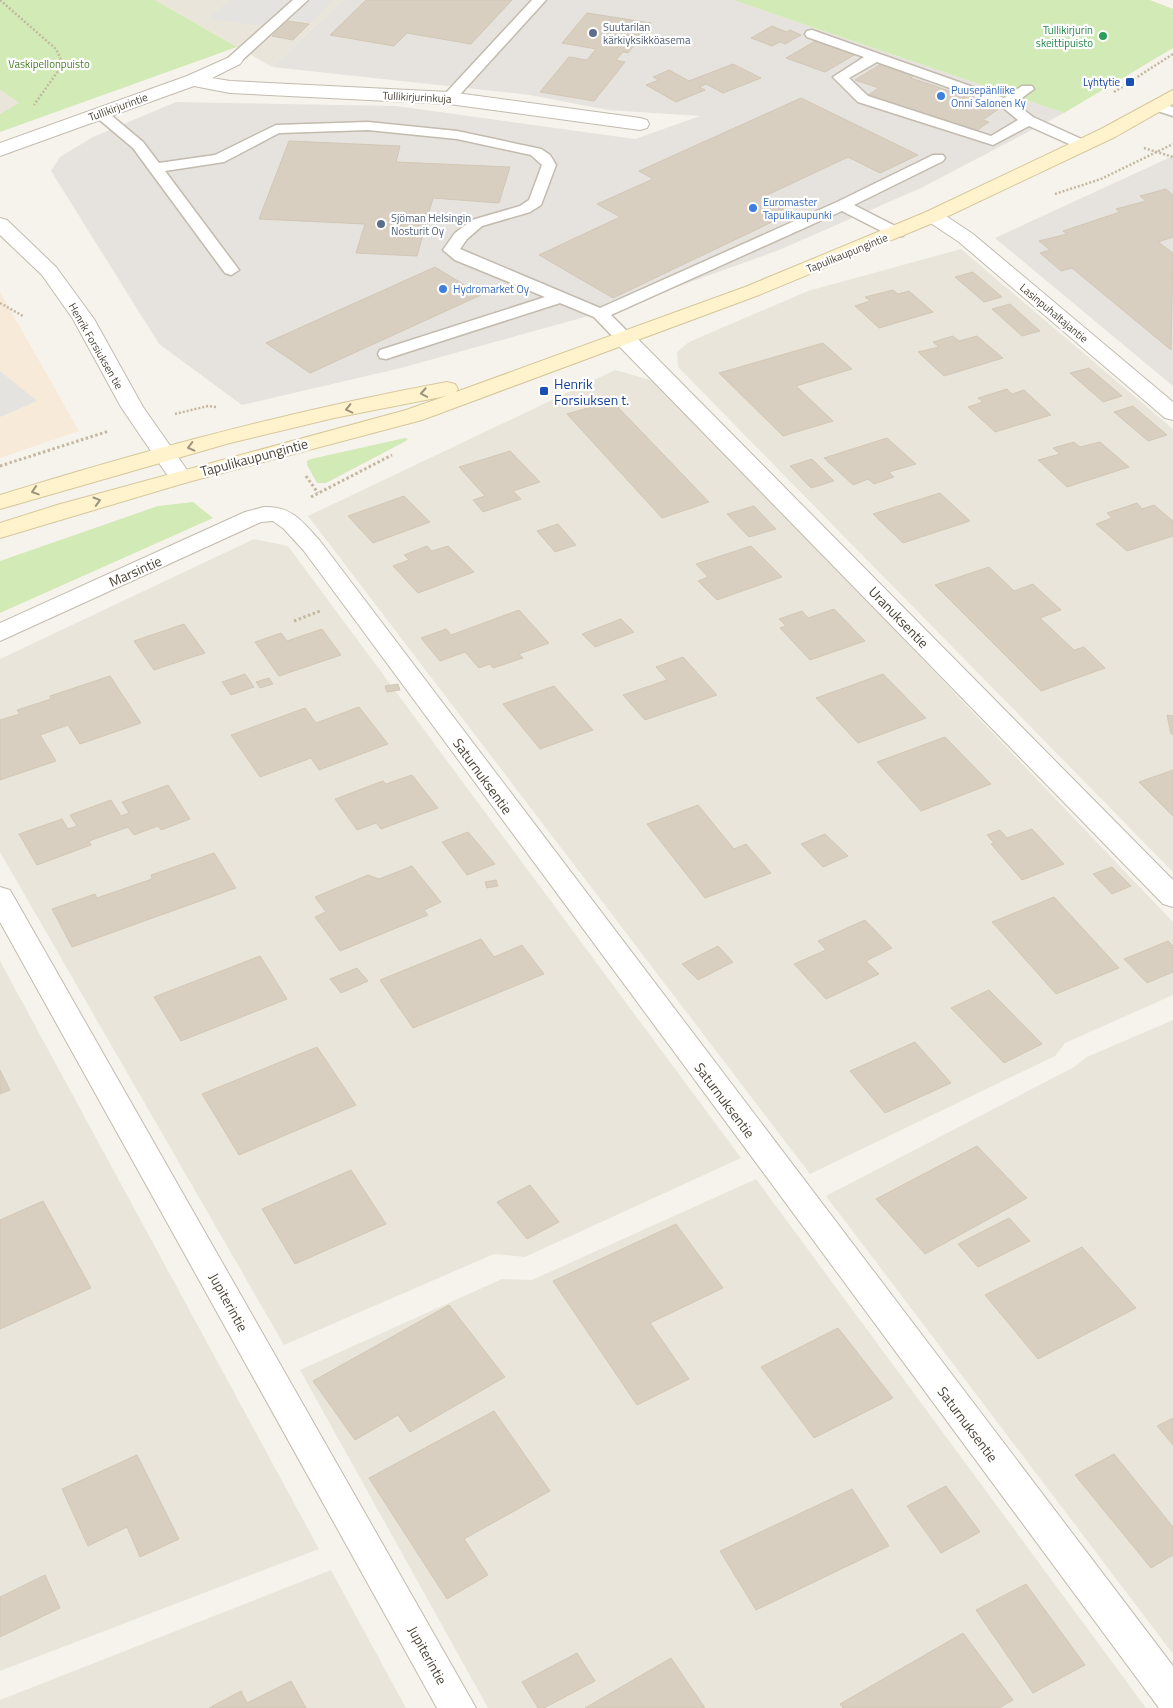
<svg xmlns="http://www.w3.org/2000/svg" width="1173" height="1708" viewBox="0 0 1173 1708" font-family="'Titillium Web',sans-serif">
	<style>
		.residential { fill: #eae5da }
		.commercial { fill: #f7ead8 }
		.industrial { fill: #e6e2dd }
		.green { fill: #d2eab5 }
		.parking { fill: #e5e3e0 }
		.building { fill: #d8cfc1; stroke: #d3c7b4 }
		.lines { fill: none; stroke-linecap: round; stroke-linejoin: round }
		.service-casing { stroke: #c2bbae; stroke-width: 3 }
		.minor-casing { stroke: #c2bbae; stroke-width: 2 }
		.secondary-casing { stroke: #d6c79b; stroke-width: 2 }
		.path-far1 { stroke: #c4b79f; stroke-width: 2.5; stroke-dasharray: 2 2; stroke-linecap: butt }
		.path { stroke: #c4b79f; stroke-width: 3; stroke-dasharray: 2.5 2.5; stroke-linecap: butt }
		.service { fill: #fff; fill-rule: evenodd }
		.minor { fill: #fff; fill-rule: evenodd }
		.secondary { fill: #fff3cd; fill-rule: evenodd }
		.oneway { stroke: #9c937c }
		.service-dot { fill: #5c6f8a; stroke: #fff; stroke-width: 2 }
		.leisure-dot { fill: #2e9e5b; stroke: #fff; stroke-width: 2 }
		.transit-dot { fill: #1a4fb4; stroke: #fff; stroke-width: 2 }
		.shop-dot { fill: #3f7fe0; stroke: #fff; stroke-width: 2 }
		.labels { text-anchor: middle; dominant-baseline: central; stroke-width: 4.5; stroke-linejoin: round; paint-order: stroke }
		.far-service-label { font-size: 11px; fill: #4e5e75; stroke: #fff; text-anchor: start }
		.far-leisure-label { font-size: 11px; fill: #27864d; stroke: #fff; text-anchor: end }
		.far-park-label { font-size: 11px; fill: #4a7f2a; stroke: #fff }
		.far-transit-label { font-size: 11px; fill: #164399; stroke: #fff; text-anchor: end }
		.far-shop-label { font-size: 11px; fill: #366cbe; stroke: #fff; text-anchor: start }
		.far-street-label { font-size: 11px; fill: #4b4439; stroke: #fff }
		.transit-label { font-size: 14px; fill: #164399; stroke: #fff; text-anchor: start }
		.street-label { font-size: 14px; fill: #4b4439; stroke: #fff }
	</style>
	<rect width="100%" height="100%" fill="#f6f3ec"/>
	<path class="residential" d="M 155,0 L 343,0 L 272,67 Z
		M 0,90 L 20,104 L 0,114 Z
		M 961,249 L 1173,429 L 1173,872 L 678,367 L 677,352 L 689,342 L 808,291 Z
		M 615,370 L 654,381 L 673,398 L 1173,922 L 1173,995 L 1065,1043 L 1055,1056 L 810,1174 L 308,516 Z
		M 254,539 L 288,546 L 741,1158 L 525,1257 L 494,1254 L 284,1345 L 0,852 L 0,659 Z
		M 0,961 L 319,1549 L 0,1671 Z
		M 1173,1020 L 1173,1654 L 826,1196 L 1074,1067 L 1087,1057 Z
		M 756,1179 L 1146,1708 L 488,1708 L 300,1370 L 502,1279 L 532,1280 Z
		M 331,1570 L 406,1708 L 0,1708 L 0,1700 Z"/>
	<path class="commercial" d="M 0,292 L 79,431 L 0,458 Z"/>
	<path class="industrial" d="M 343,0 L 733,0 L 1064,113 L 921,188 L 779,250 L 621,307 L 401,368 L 242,405 L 159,344 L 51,171 L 60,157 L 93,137 L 176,102 L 396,106 L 635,139 L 700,116 L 608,110 L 530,95 L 272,67 Z
		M 1173,156 L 1173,386 L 995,238 Z"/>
	<path class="green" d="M 0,0 L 155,0 L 237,47 L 0,132 L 0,114 L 19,103 L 0,90 Z
		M 733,0 L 1150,0 L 1173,9 L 1173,48 L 1064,113 Z
		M 405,438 L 408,439 L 406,441 L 326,483 L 317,483 L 307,465 L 307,461 L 311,459 Z
		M 193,502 L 213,518 L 0,613 L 0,561 L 158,506 Z"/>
	<path class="parking" d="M 229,0 L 334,0 L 310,23 L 281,18 L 270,28 L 210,18 Z
		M 0,371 L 37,401 L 0,417 Z"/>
	<path class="building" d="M 366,0 L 512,0 L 471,44 L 407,33 L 394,46 L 330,35 Z
		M 587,13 L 651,23 L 628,53 L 623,52 L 616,60 L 625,62 L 594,101 L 540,92 L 569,57 L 587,60 L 596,49 L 562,43 Z
		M 288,21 L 309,24 L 293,40 L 272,36 Z
		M 772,26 L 787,32 L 790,30 L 801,35 L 785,44 L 780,42 L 772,46 L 751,38 Z
		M 817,40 L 856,54 L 825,72 L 786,58 Z
		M 733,64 L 761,78 L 723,93 L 706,84 L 699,87 L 705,90 L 676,102 L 646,85 L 659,80 L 653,77 L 669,70 L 689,81 Z
		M 881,64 L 914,75 L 911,78 L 1000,108 L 983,120 L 989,122 L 976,131 L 868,95 L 879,88 L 855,80 Z
		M 801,98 L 918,155 L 880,173 L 848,157 L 761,198 L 791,213 L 613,298 L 539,255 L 620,217 L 597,204 L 653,179 L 639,171 Z
		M 289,141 L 400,146 L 396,162 L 510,167 L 499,203 L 433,198 L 417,256 L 356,253 L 365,224 L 259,219 Z
		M 1166,189 L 1173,195 L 1173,237 L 1158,242 L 1173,253 L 1171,350 L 1072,268 L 1061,271 L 1040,253 L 1050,250 L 1039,241 L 1067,234 L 1063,231 L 1120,212 L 1116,209 L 1146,201 L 1140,196 Z
		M 435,267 L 481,295 L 310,373 L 266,343 Z
		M 973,272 L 1002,297 L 984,302 L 955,277 Z
		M 893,290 L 898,294 L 909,291 L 933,312 L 879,328 L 855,306 L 870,301 L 865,297 Z
		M 1010,304 L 1040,331 L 1022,336 L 992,309 Z
		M 953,336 L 959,341 L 977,336 L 1003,358 L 944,376 L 918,352 L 939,347 L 933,342 Z
		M 823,343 L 852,369 L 796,386 L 833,421 L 783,436 L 719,373 Z
		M 1089,368 L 1122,396 L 1103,402 L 1070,373 Z
		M 1007,389 L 1012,394 L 1024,390 L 1051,415 L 995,432 L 968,407 L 983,402 L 978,398 Z
		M 612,401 L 709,502 L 662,518 L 567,414 Z
		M 1133,406 L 1167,435 L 1148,441 L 1114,412 Z
		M 887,438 L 916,464 L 889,472 L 894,477 L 874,484 L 868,479 L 853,485 L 824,458 Z
		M 1074,442 L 1080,447 L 1100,442 L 1129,467 L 1067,487 L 1038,460 L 1060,454 L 1053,448 Z
		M 510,451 L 540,482 L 513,491 L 521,499 L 483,512 L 473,500 L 485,496 L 459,467 Z
		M 812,459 L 834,481 L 811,488 L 790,466 Z
		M 940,493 L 970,521 L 903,543 L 873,514 Z
		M 404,496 L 430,522 L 373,543 L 348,516 Z
		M 1137,503 L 1142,509 L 1154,505 L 1173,521 L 1173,536 L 1127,551 L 1096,524 L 1112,518 L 1107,513 Z
		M 754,506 L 776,529 L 749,537 L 727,514 Z
		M 558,524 L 576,545 L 555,552 L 537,531 Z
		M 427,546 L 432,551 L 448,546 L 474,572 L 418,593 L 393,566 L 409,560 L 404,555 Z
		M 751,546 L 782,577 L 717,600 L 698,581 L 708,577 L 696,564 Z
		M 989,567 L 1014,591 L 1033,584 L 1061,610 L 1040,618 L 1074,650 L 1084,647 L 1105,668 L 1041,691 L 935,585 Z
		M 834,609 L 865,641 L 810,660 L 780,628 L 786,626 L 779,619 L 802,611 L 808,618 Z
		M 519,610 L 549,643 L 519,654 L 523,658 L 493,668 L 490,664 L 479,668 L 465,652 L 440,661 L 421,638 L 446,629 L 451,635 Z
		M 621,619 L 634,632 L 595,647 L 582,634 Z
		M 184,624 L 205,653 L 154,670 L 134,641 Z
		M 322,629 L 341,655 L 279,676 L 255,642 L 281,633 L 287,641 Z
		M 683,657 L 717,695 L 645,720 L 623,695 L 667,680 L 656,667 Z
		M 245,674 L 254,687 L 231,695 L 222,682 Z
		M 883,674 L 926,718 L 858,743 L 816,698 Z
		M 110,676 L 141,723 L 80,744 L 68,725 L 40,735 L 56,761 L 0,780 L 0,720 L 20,714 L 17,710 L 51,699 L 50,696 Z
		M 269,678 L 273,684 L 260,688 L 256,682 Z
		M 398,684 L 400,690 L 387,692 L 385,686 Z
		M 554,686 L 593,730 L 540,749 L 503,704 Z
		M 359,707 L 388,744 L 319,770 L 311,758 L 260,777 L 231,735 L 305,708 L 316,723 Z
		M 1167,715 L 1173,716 L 1173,734 L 1171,734 Z
		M 945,737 L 991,784 L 921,811 L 877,762 Z
		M 1173,770 L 1173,816 L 1139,782 Z
		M 412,775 L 438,808 L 381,829 L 376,823 L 357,830 L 335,799 L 383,781 L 386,784 Z
		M 168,785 L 190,819 L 161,830 L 158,826 L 134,835 L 128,827 L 89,841 L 91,845 L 37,865 L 19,834 L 62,819 L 68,829 L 77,826 L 70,815 L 111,800 L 121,816 L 129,813 L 122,802 Z
		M 698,805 L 734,849 L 746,844 L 771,873 L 705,898 L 647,824 Z
		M 1032,829 L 1064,864 L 1022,880 L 991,844 L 994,843 L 987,835 L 1000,830 L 1007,838 Z
		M 468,832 L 495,864 L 467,875 L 442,842 Z
		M 825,834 L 848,856 L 823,867 L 801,844 Z
		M 214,853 L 236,888 L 72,947 L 52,909 L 95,894 L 97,898 L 152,879 L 151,875 Z
		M 412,866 L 441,902 L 424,910 L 428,915 L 340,951 L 315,917 L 326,912 L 315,897 L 368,875 L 379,879 Z
		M 1112,867 L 1131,886 L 1112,894 L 1093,874 Z
		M 496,880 L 498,886 L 487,888 L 485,882 Z
		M 1054,897 L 1119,968 L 1056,994 L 992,922 Z
		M 865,920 L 892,948 L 866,961 L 879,974 L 826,999 L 794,964 L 826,950 L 818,941 Z
		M 481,939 L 494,957 L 522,945 L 544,974 L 413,1028 L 380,980 Z
		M 1168,941 L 1173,946 L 1173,972 L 1147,983 L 1124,959 Z
		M 718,946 L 733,962 L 698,980 L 682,964 Z
		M 260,956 L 287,999 L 181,1041 L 154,997 Z
		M 357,968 L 368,981 L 341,993 L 330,979 Z
		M 989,990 L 1042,1044 L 1004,1063 L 951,1008 Z
		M 915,1042 L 951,1083 L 885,1113 L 850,1071 Z
		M 317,1047 L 356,1105 L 239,1155 L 202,1094 Z
		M 0,1070 L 10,1090 L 0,1094 Z
		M 977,1146 L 1027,1198 L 925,1254 L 876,1199 Z
		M 351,1170 L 386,1224 L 295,1264 L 262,1209 Z
		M 530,1185 L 559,1222 L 527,1239 L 497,1202 Z
		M 43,1201 L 91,1288 L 0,1329 L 0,1220 Z
		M 1009,1218 L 1030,1241 L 978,1267 L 958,1244 Z
		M 676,1224 L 723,1288 L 650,1323 L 689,1379 L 637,1405 L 553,1281 Z
		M 1082,1247 L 1136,1308 L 1038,1359 L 985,1295 Z
		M 449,1305 L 505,1377 L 410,1432 L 398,1415 L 355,1440 L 313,1381 Z
		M 838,1328 L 893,1398 L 814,1438 L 761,1367 Z
		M 494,1411 L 550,1491 L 464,1539 L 488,1575 L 447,1599 L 369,1478 Z
		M 1173,1418 L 1173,1445 L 1157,1426 Z
		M 1114,1454 L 1173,1527 L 1173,1555 L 1151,1568 L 1075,1475 Z
		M 137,1455 L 179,1539 L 140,1557 L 127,1527 L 88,1546 L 62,1489 Z
		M 946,1486 L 980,1532 L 941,1553 L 907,1506 Z
		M 852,1489 L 889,1546 L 756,1610 L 720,1551 Z
		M 45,1575 L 60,1608 L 0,1637 L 0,1597 Z
		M 1026,1584 L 1085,1665 L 1033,1693 L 976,1610 Z
		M 963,1633 L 1013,1700 L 999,1708 L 843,1708 L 840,1704 Z
		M 577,1653 L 595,1681 L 544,1708 L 538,1708 L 522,1682 Z
		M 671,1658 L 705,1708 L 585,1708 Z
		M 291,1681 L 306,1708 L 209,1708 L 241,1691 L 247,1703 Z"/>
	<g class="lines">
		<defs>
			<path id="service" d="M 293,0 L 308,0 L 239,63 L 229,63 L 227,60 L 229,57 Z
				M 532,0 L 546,0 L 454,101 L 444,101 L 442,98 L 444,95 Z
				M 812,30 L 1004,98 L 1022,86 L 1032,86 L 1034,89 L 1015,103 L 1033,117 L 1088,142 L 1090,145 L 1088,148 L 1078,148 L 1029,126 L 993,145 L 858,102 L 833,77 L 864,57 L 807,37 L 805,34 L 807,31 ZM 877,62 L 1001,106 L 1018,120 L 991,136 L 868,96 L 849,78 Z
				M 1156,102 L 1173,107 L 1173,116 L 1151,109 L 1149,106 L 1151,103 Z
				M 100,109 L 105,110 L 143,142 L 159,163 L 215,155 L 276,125 L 368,122 L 457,131 L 541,149 L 550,155 L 556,165 L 541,205 L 530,212 L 482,226 L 467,239 L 460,249 L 600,308 L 837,202 L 933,155 L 943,155 L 945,158 L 943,161 L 854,205 L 903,230 L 905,233 L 903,236 L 891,236 L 842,211 L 611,315 L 630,334 L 632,338 L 630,342 L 618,342 L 594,317 L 560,303 L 386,359 L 380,358 L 378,354 L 380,350 L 545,297 L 455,260 L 443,250 L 455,233 L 472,220 L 520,206 L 529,200 L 542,165 L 531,155 L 457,139 L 368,130 L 279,133 L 224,162 L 165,171 L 239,270 L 231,275 L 225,273 L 133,148 L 95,116 L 93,113 L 95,110 Z"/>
			<path id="minor" d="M 234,55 L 240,56 L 243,60 L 240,64 L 212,78 L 230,81 L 449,92 L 640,118 L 647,120 L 649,124 L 647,128 L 640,130 L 449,104 L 230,93 L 194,86 L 0,156 L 0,143 L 187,76 Z
				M 933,210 L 940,212 L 973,234 L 1173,402 L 1173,420 L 1165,418 L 959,242 L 926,220 L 923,216 L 926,212 Z
				M 0,218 L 7,220 L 56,267 L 94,319 L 143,407 L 192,477 L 188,482 L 180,484 L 172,482 L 121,407 L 73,319 L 42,275 L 0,235 Z
				M 624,332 L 632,333 L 1173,880 L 1173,907 L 1163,904 L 616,343 L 613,338 L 616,333 Z
				M 264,507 C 292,506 303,522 320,541 L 1173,1666 L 1173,1708 L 1159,1708 L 304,551 L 284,529 L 273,521 L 261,522 L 0,641 L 0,623 L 245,512 Z
				M 0,887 L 10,890 L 14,897 L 476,1708 L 437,1708 L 0,922 Z"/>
			<path id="secondary" d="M 1173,90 L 1173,104 L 1115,137 L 940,220 L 759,295 L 422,420 L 188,482 L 0,538 L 0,523 L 57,505 L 406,410 L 446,396 L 334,418 L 230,443 L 0,509 L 0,495 C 147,449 295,410 447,382 L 455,384 L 458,389 L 456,392 L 745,287 L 926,212 L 1101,129 Z"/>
		</defs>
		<use href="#service" class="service-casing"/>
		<use href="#minor" class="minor-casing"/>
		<use href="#secondary" class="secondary-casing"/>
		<path class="path-far1" d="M 0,0 L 56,49 L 63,64 L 34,105
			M 1114,92 L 1173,54
			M 1144,148 L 1173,157
			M 1055,194 L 1101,179 L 1173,144
			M 0,303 L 23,316
			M 175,414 L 208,406 L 216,407"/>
		<path class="path" d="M 0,466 L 109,431
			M 306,476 L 318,493
			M 311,497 L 392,455
			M 294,621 L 320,611"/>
		<use href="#service" class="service"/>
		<use href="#minor" class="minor"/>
		<use href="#secondary" class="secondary"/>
	</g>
	<defs><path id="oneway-chevron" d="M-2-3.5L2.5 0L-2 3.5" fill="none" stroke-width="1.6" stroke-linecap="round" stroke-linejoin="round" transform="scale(1.25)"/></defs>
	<g class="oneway">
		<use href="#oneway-chevron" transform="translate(424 393) rotate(170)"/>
		<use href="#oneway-chevron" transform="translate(349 409) rotate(167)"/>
		<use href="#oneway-chevron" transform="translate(191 447) rotate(166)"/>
		<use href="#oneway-chevron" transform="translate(35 491) rotate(162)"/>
		<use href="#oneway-chevron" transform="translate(97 501) rotate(-16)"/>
	</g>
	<g class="service-dot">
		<circle cx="593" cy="33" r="5"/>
		<circle cx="381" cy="224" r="5"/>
	</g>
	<circle class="leisure-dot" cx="1103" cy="36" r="5"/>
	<g class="transit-dot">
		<rect x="1125" y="77" width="10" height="10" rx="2.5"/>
		<rect x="539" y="386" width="10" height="10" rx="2.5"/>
	</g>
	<g class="shop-dot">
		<circle cx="941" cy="96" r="5"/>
		<circle cx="753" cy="208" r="5"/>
		<circle cx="443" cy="289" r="5"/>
	</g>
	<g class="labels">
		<g class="far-service-label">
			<text x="603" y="27">Suutarilan<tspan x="603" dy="13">kärkiyksikköasema</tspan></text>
			<text x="391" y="218">Sjöman Helsingin<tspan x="391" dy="13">Nosturit Oy</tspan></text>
		</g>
		<g class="far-leisure-label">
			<text x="1093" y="30">Tullikirjurin<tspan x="1093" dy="13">skeittipuisto</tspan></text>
		</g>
		<g class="far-park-label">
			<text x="49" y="64">Vaskipellonpuisto</text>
		</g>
		<g class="far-transit-label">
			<text x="1120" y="82">Lyhtytie</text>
		</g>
		<g class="far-shop-label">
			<text x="951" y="90">Puusepänliike<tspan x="951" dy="13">Onni Salonen Ky</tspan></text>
			<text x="763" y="202">Euromaster<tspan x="763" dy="13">Tapulikaupunki</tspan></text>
			<text x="453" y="289">Hydromarket Oy</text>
		</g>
		<g class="far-street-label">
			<text transform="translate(417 97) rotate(3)">Tullikirjurinkuja</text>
			<text transform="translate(118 107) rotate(-20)">Tullikirjurintie</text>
			<text transform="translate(847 253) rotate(-22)">Tapulikaupungintie</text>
			<text transform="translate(1054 313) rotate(40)">Lasinpuhaltajantie</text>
			<text transform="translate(96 346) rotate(60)">Henrik Forsiuksen tie</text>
		</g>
		<g class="transit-label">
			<text x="554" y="383">Henrik<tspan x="554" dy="16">Forsiuksen t.</tspan></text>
		</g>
		<g class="street-label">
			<text transform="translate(254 457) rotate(-15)">Tapulikaupungintie</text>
			<text transform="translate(135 571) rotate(-24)">Marsintie</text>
			<text transform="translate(899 617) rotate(46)">Uranuksentie</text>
			<text transform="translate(483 776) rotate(54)">Saturnuksentie</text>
			<text transform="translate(725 1100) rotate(53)">Saturnuksentie</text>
			<text transform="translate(229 1302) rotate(61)">Jupiterintie</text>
			<text transform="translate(968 1424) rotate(53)">Saturnuksentie</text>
			<text transform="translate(428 1655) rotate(61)">Jupiterintie</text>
		</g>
	</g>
</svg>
